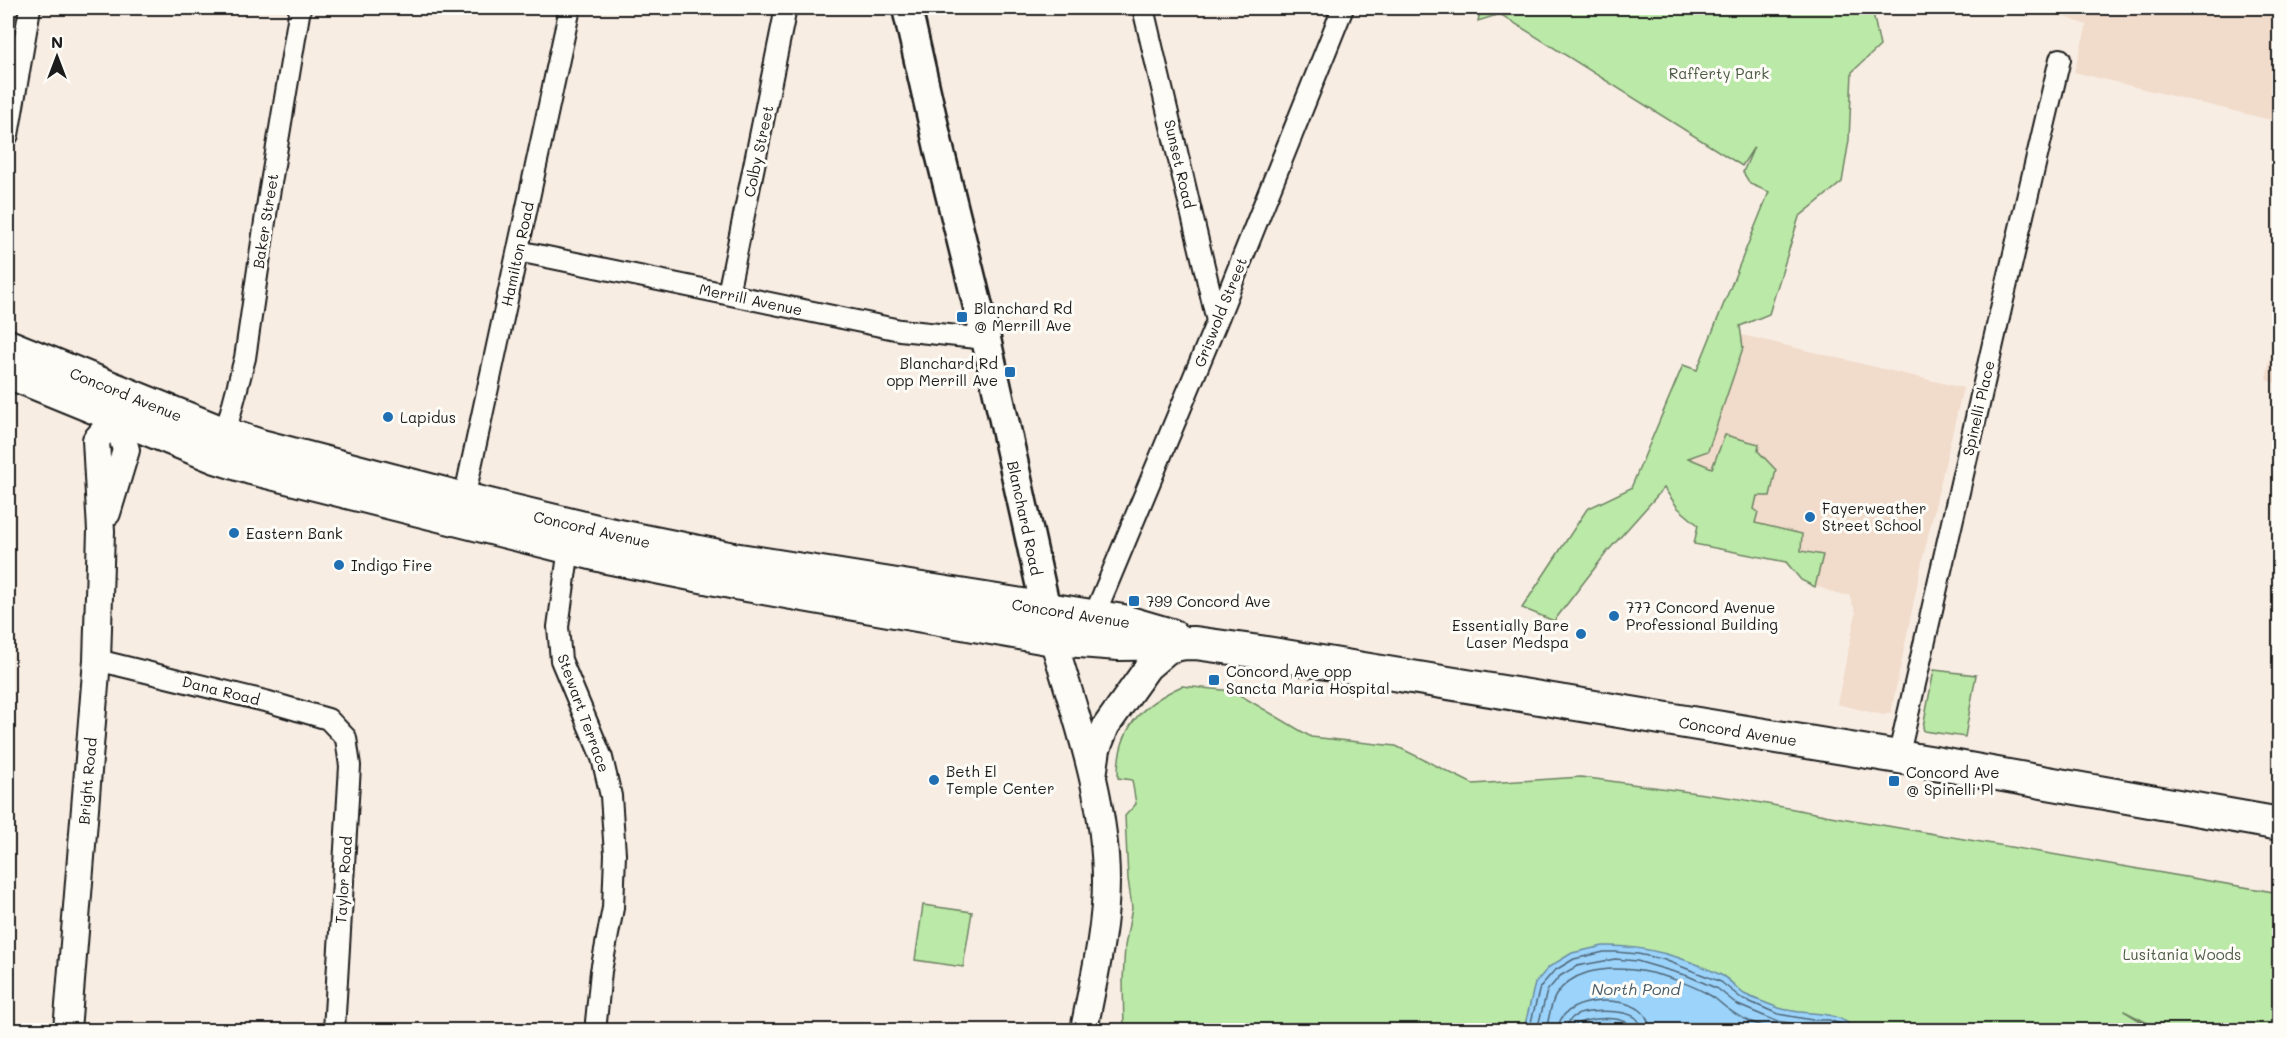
<svg xmlns="http://www.w3.org/2000/svg" width="2287" height="1038" viewBox="0 0 2287 1038" font-family="Mali,sans-serif">
	<style>
		.built { fill: #f1dbcb }
		.green { fill: #bbe9a7; stroke: #6c8262; stroke-width: 1.5 }
		.water { fill: #9bd3fb; stroke: #688aa2; stroke-width: 1.5 }
		.lines { fill: none; stroke-linecap: round; stroke-linejoin: round }
		.shore { stroke: #4f6575; stroke-width: 1.5 }
		.minor-casing { stroke: #1c1c1c; stroke-width: 24 }
		.tertiary-casing { stroke: #1c1c1c; stroke-width: 30 }
		.secondary-casing { stroke: #1c1c1c; stroke-width: 33 }
		.primary-casing { stroke: #1c1c1c; stroke-width: 36 }
		.minor { stroke: #fdfcf7; stroke-width: 20 }
		.tertiary { stroke: #fdfcf7; stroke-width: 26 }
		.secondary { stroke: #fdfcf7; stroke-width: 28 }
		.primary { stroke: #fdfcf7; stroke-width: 32 }
		.poi-dot { fill: #1f6fb2; stroke: #fdfcf7; stroke-width: 2 }
		.labels { text-anchor: middle; dominant-baseline: central; stroke-width: 6; stroke-linejoin: round; paint-order: stroke }
		.park-label { font-size: 15px; fill: #4c5a46; stroke: #fdfcf7 }
		.street-label { font-size: 15px; fill: #1c1c1c; stroke: #fdfcf7 }
		.poi-label { font-size: 15px; fill: #1c1c1c; stroke: #fdfcf7; text-anchor: start }
		.water-label { font-size: 16px; font-style: italic; fill: #485c6a; stroke: #fdfcf7 }
	</style>
	<rect width="100%" height="100%" fill="#f8ede3"/>
	<filter id="ink" filterUnits="userSpaceOnUse"><feTurbulence type="fractalNoise" baseFrequency=".0167" numOctaves="2"/><feDisplacementMap in="SourceGraphic" scale="12" xChannelSelector="R" yChannelSelector="G"/><feConvolveMatrix kernelMatrix="1 2 1 2 8 2 1 2 1" color-interpolation-filters="sRGB"/></filter>
	<g filter="url(#ink)">
		<path class="built" d="M 2039,8 L 2279,8 L 2279,122 L 2074,72 L 2087,25 Z
			M 2279,306 L 2279,384 L 2266,380 Z
			M 1742,335 L 1963,388 L 1923,557 L 1891,712 L 1883,715 L 1837,704 L 1856,613 L 1849,595 L 1837,594 L 1801,580 L 1786,562 L 1694,544 L 1698,525 L 1678,508 L 1691,433 Z"/>
		<path class="green" d="M 1481,8 L 1872,8 L 1880,46 L 1852,72 L 1849,140 L 1842,182 L 1799,217 L 1769,314 L 1740,326 L 1743,348 L 1708,451 L 1688,458 L 1712,468 L 1725,435 L 1759,444 L 1758,451 L 1776,470 L 1770,496 L 1757,496 L 1754,509 L 1758,512 L 1755,523 L 1802,534 L 1801,551 L 1823,555 L 1815,587 L 1801,580 L 1786,562 L 1694,544 L 1698,525 L 1678,508 L 1664,488 L 1607,552 L 1554,621 L 1522,608 L 1587,509 L 1631,488 L 1683,365 L 1697,370 L 1769,192 L 1750,184 L 1743,172 L 1754,147 L 1742,166 L 1500,14 L 1478,21 Z
			M 1934,670 L 1976,675 L 1965,737 L 1924,731 L 1923,727 Z
			M 1182,686 L 1233,691 L 1311,737 L 1396,746 L 1473,784 L 1581,777 L 1740,799 L 1841,818 L 2279,893 L 2279,1030 L 2161,1030 L 2124,1011 L 2155,1030 L 1124,1030 L 1123,980 L 1125,946 L 1132,908 L 1128,879 L 1125,816 L 1136,804 L 1132,780 L 1118,778 C 1117,729 1140,705 1182,686 Z
			M 923,905 L 972,912 L 963,967 L 915,960 Z"/>
		<path class="water" d="M 1603,946 C 1644,945 1687,958 1723,976 C 1731,981 1737,989 1744,994 C 1755,999 1768,1004 1779,1008 C 1806,1017 1835,1007 1856,1030 L 1656,1030 L 1606,1024 L 1583,1027 L 1575,1030 L 1527,1030 L 1524,1029 L 1535,983 L 1549,967 L 1572,953 Z"/>
		<g class="lines">
			<path class="shore" d="M 1529,1030 L 1540,987 L 1554,971 L 1574,959 L 1604,952 L 1616,952 L 1638,954 L 1662,959 L 1721,982 L 1741,998 L 1778,1014 L 1812,1020 L 1829,1020 L 1842,1025 L 1848,1030
				M 1537,1030 L 1547,991 L 1560,976 L 1577,966 L 1615,959 L 1637,961 L 1688,976 L 1718,989 L 1738,1005 L 1776,1021 L 1836,1030
				M 1546,1030 C 1549,1020 1550,1004 1556,995 C 1586,949 1674,973 1713,997 C 1719,1001 1724,1007 1731,1011 C 1743,1020 1763,1027 1777,1030
				M 1558,1030 C 1559,997 1621,995 1640,1010 C 1647,1015 1649,1022 1650,1030
				M 1567,1030 C 1567,1025 1568,1021 1572,1018 C 1582,1009 1625,1009 1636,1018 C 1640,1021 1640,1025 1641,1030
				M 1574,1030 L 1575,1025 C 1586,1017 1631,1014 1633,1030"/>
			<defs>
				<path id="minor" d="M 1143,8 L 1217,321
					M 8,135 L 30,8
					M 518,251 L 900,330 L 986,339
					M 728,294 L 786,8
					M 225,434 L 245,358 L 268,201 L 300,8
					M 464,499 L 570,8
					M 569,548 L 558,627 L 561,660 L 602,758 L 611,796 L 615,854 L 613,908 L 601,971 L 596,1022
					M 1094,616 L 1217,321 L 1343,8
					M 97,660 L 269,702 L 328,719 L 346,738 L 350,766 L 334,1030
					M 1898,758 L 2003,300 L 2060,59"/>
				<path id="tertiary" d="M 107,513 L 126,450 L 116,417
					M 1053,639 C 1076,717 1106,799 1106,881 C 1106,930 1093,982 1084,1030
					M 1093,776 L 1097,749 L 1106,726 L 1148,667 L 1168,650 L 1188,645
					M 67,1030 L 97,660 L 101,531 L 96,440 L 116,417"/>
				<path id="secondary" d="M 907,8 L 940,153 L 986,339 L 1050,628"/>
				<path id="primary" d="M 8,346 L 225,434 L 261,446 L 464,499 L 609,534 L 733,559 L 1123,621 L 1171,635
					M 8,372 L 216,457 L 251,468 L 607,557 L 741,584 L 1053,639 L 1119,644 L 1195,643 L 1260,652 L 1935,763 L 2280,824"/>
			</defs>
			<use href="#minor" class="minor-casing"/>
			<use href="#tertiary" class="tertiary-casing"/>
			<use href="#secondary" class="secondary-casing"/>
			<use href="#primary" class="primary-casing"/>
			<use href="#minor" class="minor"/>
			<use href="#tertiary" class="tertiary"/>
			<use href="#secondary" class="secondary"/>
			<use href="#primary" class="primary"/>
		</g>
	</g>
	<g class="poi-dot">
		<rect x="956" y="311" width="12" height="12" rx="3"/>
		<rect x="1004" y="366" width="12" height="12" rx="3"/>
		<circle cx="388" cy="417" r="6"/>
		<circle cx="1810" cy="517" r="6"/>
		<circle cx="234" cy="533" r="6"/>
		<circle cx="339" cy="565" r="6"/>
		<rect x="1128" y="595" width="12" height="12" rx="3"/>
		<circle cx="1614" cy="616" r="6"/>
		<circle cx="1581" cy="634" r="6"/>
		<rect x="1208" y="674" width="12" height="12" rx="3"/>
		<circle cx="934" cy="780" r="6"/>
		<rect x="1888" y="775" width="12" height="12" rx="3"/>
	</g>
	<g class="labels">
		<g class="park-label">
			<text x="1719" y="73">Rafferty Park</text>
			<text x="2182" y="954">Lusitania Woods</text>
		</g>
		<g class="street-label">
			<text transform="translate(758 151) rotate(-78)">Colby Street</text>
			<text transform="translate(1180 164) rotate(77)">Sunset Road</text>
			<text transform="translate(265 221) rotate(-81)">Baker Street</text>
			<text transform="translate(517 254) rotate(-78)">Hamilton Road</text>
			<text transform="translate(751 299) rotate(12)">Merrill Avenue</text>
			<text transform="translate(1220 312) rotate(-68)">Griswold Street</text>
			<text transform="translate(126 394) rotate(22)">Concord Avenue</text>
			<text transform="translate(1978 408) rotate(-77)">Spinelli Place</text>
			<text transform="translate(1025 518) rotate(78)">Blanchard Road</text>
			<text transform="translate(592 529) rotate(13)">Concord Avenue</text>
			<text transform="translate(1071 613) rotate(9)">Concord Avenue</text>
			<text transform="translate(221 690) rotate(14)">Dana Road</text>
			<text transform="translate(584 713) rotate(70)">Stewart Terrace</text>
			<text transform="translate(1738 731) rotate(9)">Concord Avenue</text>
			<text transform="translate(87 781) rotate(-85)">Bright Road</text>
			<text transform="translate(343 880) rotate(-86)">Taylor Road</text>
		</g>
		<g class="poi-label">
			<text x="974" y="308">Blanchard Rd<tspan x="974" dy="17">@ Merrill Ave</tspan></text>
			<text x="998" y="363" text-anchor="end">Blanchard Rd<tspan x="998" dy="17">opp Merrill Ave</tspan></text>
			<text x="400" y="417">Lapidus</text>
			<text x="1822" y="508">Fayerweather<tspan x="1822" dy="17">Street School</tspan></text>
			<text x="246" y="533">Eastern Bank</text>
			<text x="351" y="565">Indigo Fire</text>
			<text x="1146" y="601">799 Concord Ave</text>
			<text x="1626" y="607">777 Concord Avenue<tspan x="1626" dy="17">Professional Building</tspan></text>
			<text x="1569" y="625" text-anchor="end">Essentially Bare<tspan x="1569" dy="17">Laser Medspa</tspan></text>
			<text x="1226" y="671">Concord Ave opp<tspan x="1226" dy="17">Sancta Maria Hospital</tspan></text>
			<text x="946" y="771">Beth El<tspan x="946" dy="17">Temple Center</tspan></text>
			<text x="1906" y="772">Concord Ave<tspan x="1906" dy="17">@ Spinelli Pl</tspan></text>
		</g>
		<g class="water-label">
			<text x="1636" y="988">North Pond</text>
		</g>
	</g>
	<rect width="2287" height="1038" fill="none" stroke="#fdfcf7" stroke-width="30"/>
	<rect x="15" y="15" width="2257" height="1008" fill="none" stroke="#1c1c1c" stroke-width="2" filter="url(#ink)"/>
	<g transform="translate(57 57)" stroke="#fdfcf7" stroke-width="4.5" paint-order="stroke">
	<path d="M0-4.5L10 22L0 15L-10 22Z" fill="#1c1c1c"/>
	<text y="-9" font-size="16" font-weight="bold" text-anchor="middle" fill="#1c1c1c">N</text>
	</g>
</svg>
